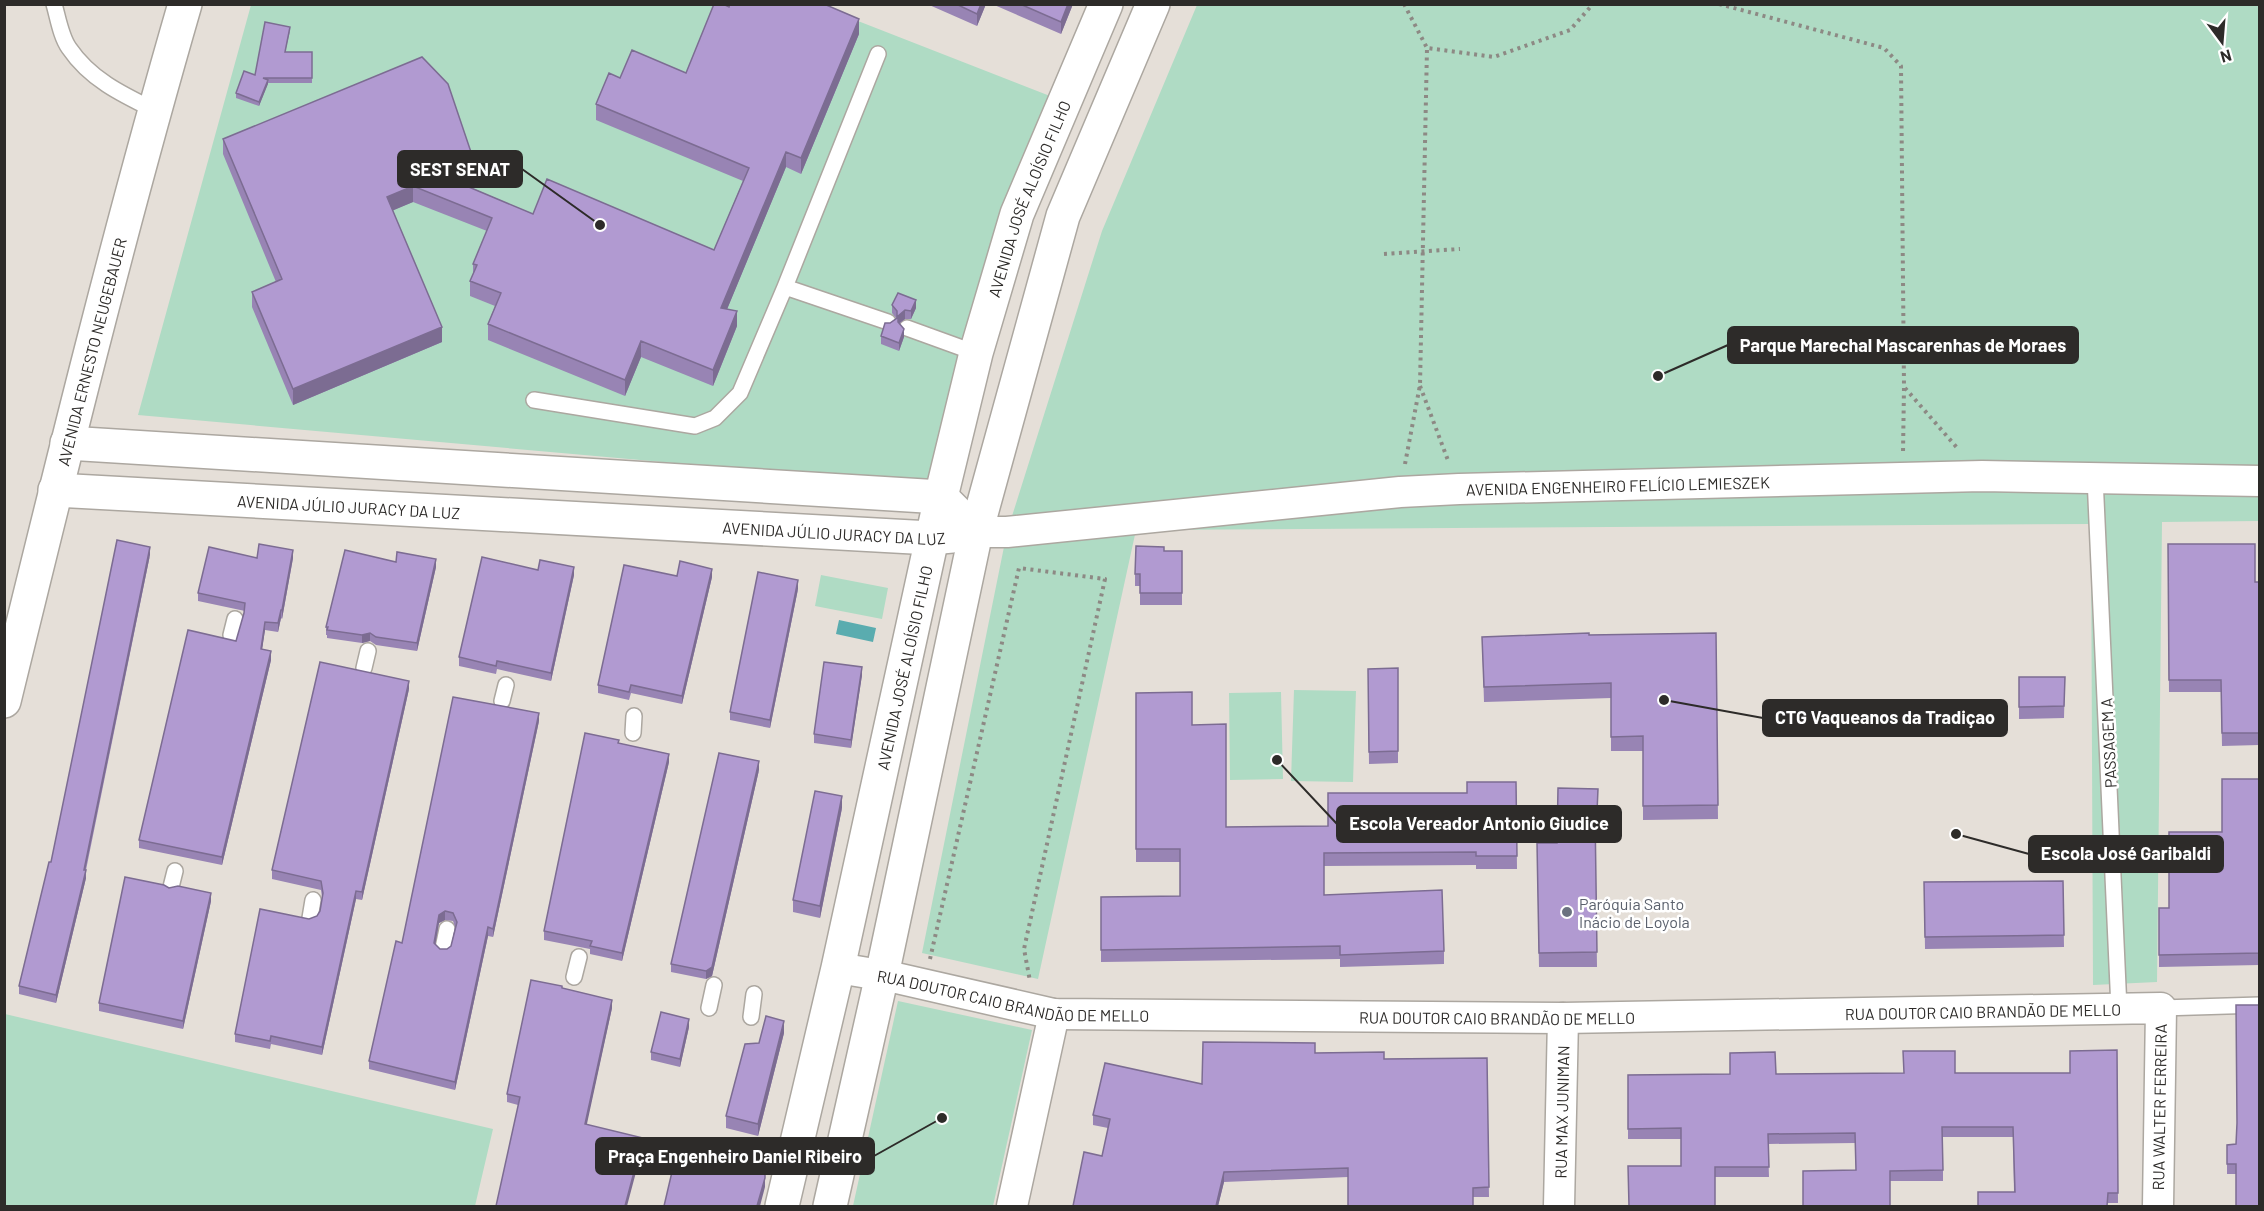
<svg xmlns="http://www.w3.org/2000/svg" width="2264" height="1211" viewBox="0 0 2264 1211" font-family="Barlow,sans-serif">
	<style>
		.green { fill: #afdbc4 }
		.water { fill: #5aacaf }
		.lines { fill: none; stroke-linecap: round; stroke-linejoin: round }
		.lane-casing { stroke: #aca7a0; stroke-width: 18 }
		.street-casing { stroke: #aca7a0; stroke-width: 33 }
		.secondary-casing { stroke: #aca7a0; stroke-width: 36 }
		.path { stroke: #8d8984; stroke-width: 4; stroke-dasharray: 3 4.5; stroke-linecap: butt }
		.lane { stroke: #fff; stroke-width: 15 }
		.street { stroke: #fff; stroke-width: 30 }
		.secondary { stroke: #fff; stroke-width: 33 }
		.wall { fill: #9884b4; fill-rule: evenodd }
		.shaded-wall { fill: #7c6c92 }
		.building { fill: #b19ad1; stroke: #7c6c92; stroke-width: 1.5; fill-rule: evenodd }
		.worship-dot { fill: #6b7280; stroke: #fff; stroke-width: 2 }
		.labels { text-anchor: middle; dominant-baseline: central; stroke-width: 5; stroke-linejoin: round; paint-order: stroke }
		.street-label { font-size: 16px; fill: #2d2b29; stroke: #fff }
		.worship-label { font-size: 16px; fill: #5b616d; stroke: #fff; text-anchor: start }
		.leader { fill: none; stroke: #2d2b29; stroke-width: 2 }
		.callout-dot { fill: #2d2b29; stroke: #fff; stroke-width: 2 }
		.callout { fill: #2d2b29; stroke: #2d2b29; stroke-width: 2 }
		.callout-label { font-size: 18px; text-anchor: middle; font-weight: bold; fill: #fff }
	</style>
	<rect width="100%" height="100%" fill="#e5dfd8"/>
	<path class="green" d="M 251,5 L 817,5 L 1050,96 L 931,486 L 138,415 Z
		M 1197,5 L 2259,5 L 2259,521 L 2162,522 L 2157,982 L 2093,985 L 2091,524 L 1136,530 L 1038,979 L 922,953 L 1007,532 L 1102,231 Z
		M 821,575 L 888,588 L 882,619 L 815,606 Z
		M 1294,690 L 1356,691 L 1353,782 L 1291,781 Z
		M 1281,692 L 1283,779 L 1230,780 L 1229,693 Z
		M 898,1001 L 1032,1030 L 993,1206 L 853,1206 Z
		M 5,1014 L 493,1129 L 475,1206 L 5,1206 Z"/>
	<path class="water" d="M 839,620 L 876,628 L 873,642 L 836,634 Z"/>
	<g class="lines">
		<defs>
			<path id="lane" d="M 54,4 C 58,18 61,37 69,48 C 90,79 121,94 154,110
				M 785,287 L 888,322
				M 907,328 L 976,353
				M 534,400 L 695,426 L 715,418 L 740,393 L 785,287 L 878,54
				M 2095,477 L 2119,1009
				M 231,635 L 235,619
				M 364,668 L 368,651
				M 502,701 L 506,685
				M 633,733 L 634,716
				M 171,887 L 175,871
				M 310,918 L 313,900
				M 443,948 L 447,929
				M 574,977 L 579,957
				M 709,1008 L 714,985
				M 2161,1008 L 2260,1005
				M 751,1017 L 754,994"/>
			<g id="street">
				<path id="s1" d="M 976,532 L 1007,532 L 1400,492 L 1459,489 L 1982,476 L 2260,481"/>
				<path id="s2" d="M 838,968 L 892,977 L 1054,1014 L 1563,1018 L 2161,1008 L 2158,1206"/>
				<path d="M 1012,1206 L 1054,1014"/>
				<path id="s3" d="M 1559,1206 L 1563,1018"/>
			</g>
			<g id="secondary">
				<path d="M 67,443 L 941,497 L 956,512"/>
				<path id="s4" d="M 55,490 L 931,538 L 952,536"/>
				<path id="s5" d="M 4,701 C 61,468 118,235 185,4"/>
				<path id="s6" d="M 782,1206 L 838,968 L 941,497 L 976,353 L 1017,214 L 1106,4"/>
				<path d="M 830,1206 L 882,975 L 976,532 L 1063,216 L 1153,4"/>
			</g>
		</defs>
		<use href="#lane" class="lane-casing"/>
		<use href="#street" class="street-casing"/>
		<use href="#secondary" class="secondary-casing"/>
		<path class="path" d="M 1404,4 L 1427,48
			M 1719,4 L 1884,48 L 1901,66 L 1904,387 L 1903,453
			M 1384,254 L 1460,249
			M 1420,386 L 1449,463
			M 1905,388 L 1959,450
			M 1405,464 L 1420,385 L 1427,48 L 1494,57 L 1570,30 L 1593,4
			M 930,959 L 1019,568 L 1105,579 L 1024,949 L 1030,981"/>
		<use href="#lane" class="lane"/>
		<use href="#street" class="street"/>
		<use href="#secondary" class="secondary"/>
	</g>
	<path class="wall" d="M 927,4 L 986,4 L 977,26 Z
		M 992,4 L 1073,4 L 1061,34 Z
		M 729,7 L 859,34 L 801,174 L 786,167 L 727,309 L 737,326 L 713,386 L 641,357 L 625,396 L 488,340 L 488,324 L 495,306 L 470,296 L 470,281 L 473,274 L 473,264 L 487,231 L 413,202 L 393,210 L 442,342 L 293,405 L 252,307 L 252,292 L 276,282 L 223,154 L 223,139 L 474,177 L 458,182 L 533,214 L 714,250 L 743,181 L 596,120 L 596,104 L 620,78 L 686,73 Z
		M 290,31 L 285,52 L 312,52 L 312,83 L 268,83 L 259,106 L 236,98 L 236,93 L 255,75 Z
		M 892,305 L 916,308 L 911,319 L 905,319 L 899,324 L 904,337 L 899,351 L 881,344 L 881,336 L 890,323 L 896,318 L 892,313 Z
		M 2168,544 L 2255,582 L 2259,582 L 2259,745 L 2222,746 L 2221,692 L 2169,692 Z
		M 1182,551 L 1182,605 L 1140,605 L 1140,586 L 1135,586 L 1135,574 Z
		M 150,555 L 86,870 L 86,878 L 56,1003 L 19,994 L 19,986 L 51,862 Z
		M 293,558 L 282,619 L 281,618 L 278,632 L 265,630 L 262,649 L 271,660 L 222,865 L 139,848 L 139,840 L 236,641 L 245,611 L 198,601 L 198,593 Z
		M 396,562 L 436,567 L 417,651 L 376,645 L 370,641 L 362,643 L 327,638 L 327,635 L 326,635 L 326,627 Z
		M 538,570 L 574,575 L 551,681 L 497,669 L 496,674 L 459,666 L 459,657 Z
		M 677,576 L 712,577 L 682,704 L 631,693 L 629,700 L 598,693 L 598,685 Z
		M 798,589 L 770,728 L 730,720 L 730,712 Z
		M 1716,633 L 1718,819 L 1643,820 L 1643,751 L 1611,751 L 1611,698 L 1484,702 L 1482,637 Z
		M 1398,668 L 1398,763 L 1369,764 L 1368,669 Z
		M 862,675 L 851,748 L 814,743 L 814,734 Z
		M 2019,677 L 2065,677 L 2064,718 L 2019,719 Z
		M 409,689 L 362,900 L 356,899 L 322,1055 L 271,1044 L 270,1049 L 235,1042 L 235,1034 L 309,919 L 317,916 L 320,911 L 322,897 L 321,890 L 272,879 L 272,870 Z
		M 1136,693 L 1192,725 L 1226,827 L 1328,826 L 1467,793 L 1516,782 L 1517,869 L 1476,869 L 1476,865 L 1324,866 L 1324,895 L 1444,951 L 1444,964 L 1340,967 L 1340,959 L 1101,962 L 1101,897 L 1180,896 L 1180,862 L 1136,862 Z
		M 539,721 L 493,937 L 488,936 L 455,1090 L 369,1069 L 369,1061 L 402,943 ZM 445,920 L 453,921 L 455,927 L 451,946 L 447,949 L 440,949 L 435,945 L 439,923 Z
		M 619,743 L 669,762 L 622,961 L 590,954 L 590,949 L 544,940 L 544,931 Z
		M 759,770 L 712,976 L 706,979 L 671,972 L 671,964 Z
		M 2259,779 L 2259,965 L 2159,967 L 2159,908 L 2169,908 Z
		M 1598,789 L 1597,827 L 1595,827 L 1597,967 L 1539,967 L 1537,843 L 1557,843 Z
		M 842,808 L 820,918 L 793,912 L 793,900 Z
		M 2063,881 L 2064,947 L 1925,949 L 1924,882 Z
		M 169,888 L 211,901 L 183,1029 L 99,1011 L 99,1003 Z
		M 562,989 L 612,1008 L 586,1125 L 643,1146 L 518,1105 L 507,1102 L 507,1094 Z
		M 2259,1005 L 2236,1174 L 2227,1174 L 2227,1145 L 2236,1144 L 2237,1125 Z
		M 689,1027 L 680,1067 L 651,1060 L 651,1052 Z
		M 784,1033 L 758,1136 L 726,1128 L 726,1116 L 759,1043 Z
		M 2117,1050 L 2118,1203 L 2108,1203 L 2014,1192 L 2013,1137 L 1943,1137 L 1943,1181 L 1890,1181 L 1856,1170 L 1855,1143 L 1768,1144 L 1769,1177 L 1715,1177 L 1681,1166 L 1681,1139 L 1628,1139 L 1628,1075 L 1955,1073 L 2070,1073 Z
		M 1315,1053 L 1384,1059 L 1487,1058 L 1489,1197 L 1473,1197 L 1348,1177 L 1224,1182 L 1218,1206 L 1073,1206 L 1102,1156 L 1108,1128 L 1093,1125 L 1093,1115 Z"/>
	<path class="shaded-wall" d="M 981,4 L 986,4 L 977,26 L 977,14 Z
		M 1068,4 L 1073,4 L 1061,34 L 1061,22 Z
		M 859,19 L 859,34 L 801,174 L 801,158 Z
		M 268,80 L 268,84 L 259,106 L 259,102 Z
		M 786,152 L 786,167 L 721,324 L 721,308 Z
		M 474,161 L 474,177 L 438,189 L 438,174 Z
		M 413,186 L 413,202 L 387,213 L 387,197 Z
		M 916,300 L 916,308 L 911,319 L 911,311 Z
		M 905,310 L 905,319 L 898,324 L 898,330 L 898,316 Z
		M 737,311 L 737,326 L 713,386 L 713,370 Z
		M 442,327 L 442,342 L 293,405 L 293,389 Z
		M 904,329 L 904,337 L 899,351 L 899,343 Z
		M 641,341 L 641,357 L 625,396 L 625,380 Z
		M 150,547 L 150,555 L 85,871 L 86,878 L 56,1003 L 56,995 L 84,870 Z
		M 293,550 L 293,558 L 282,619 L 282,610 Z
		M 436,559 L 436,567 L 417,651 L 417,643 Z
		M 574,567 L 574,575 L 551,681 L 551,673 Z
		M 712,569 L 712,577 L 682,704 L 682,696 Z
		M 798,580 L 798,589 L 770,728 L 770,720 Z
		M 281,610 L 281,618 L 278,632 L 278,623 Z
		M 265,622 L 265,630 L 261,657 L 261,649 Z
		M 370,633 L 370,641 L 362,643 L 362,635 Z
		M 271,651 L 271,660 L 222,865 L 222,857 Z
		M 862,667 L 862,675 L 851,748 L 851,740 Z
		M 409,681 L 409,689 L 362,900 L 362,892 Z
		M 539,713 L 539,721 L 493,937 L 493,929 Z
		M 669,754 L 669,762 L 622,961 L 622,953 Z
		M 759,761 L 759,770 L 712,976 L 706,979 L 706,971 Z
		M 842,796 L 842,808 L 820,918 L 820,906 Z
		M 356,891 L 356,899 L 322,1055 L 322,1047 Z
		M 211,893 L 211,901 L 183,1029 L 183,1021 Z
		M 445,911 L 445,920 L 439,923 L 434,952 L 434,943 L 439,915 Z
		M 488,927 L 488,936 L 455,1090 L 455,1082 Z
		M 612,1000 L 612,1008 L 585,1133 L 585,1124 Z
		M 689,1019 L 689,1027 L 680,1067 L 680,1059 Z
		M 784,1021 L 784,1033 L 758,1136 L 758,1124 Z
		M 643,1138 L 643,1146 L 627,1206 L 625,1206 Z
		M 1224,1172 L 1224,1182 L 1218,1206 L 1216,1206 Z
		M 765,1178 L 765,1187 L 760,1206 L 757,1206 Z"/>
	<path class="building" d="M 714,4 L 723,4 L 729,7 L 730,4 L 824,4 L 859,19 L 801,158 L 786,152 L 721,308 L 737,311 L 713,370 L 641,341 L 625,380 L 488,324 L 501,293 L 470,281 L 477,265 L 473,264 L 492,218 L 413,186 L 387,197 L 442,327 L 293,389 L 252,292 L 282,279 L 223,139 L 422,57 L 448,84 L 474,161 L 438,174 L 533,214 L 547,179 L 714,250 L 749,168 L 596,104 L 609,73 L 620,78 L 632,50 L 686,73 Z
		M 956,4 L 981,4 L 977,14 Z
		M 1020,4 L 1068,4 L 1061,22 Z
		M 265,22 L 290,27 L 285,52 L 312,52 L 312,78 L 263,78 L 268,80 L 259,102 L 236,93 L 244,71 L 255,75 Z
		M 898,293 L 916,300 L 911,311 L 905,310 L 898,316 L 898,322 L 904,329 L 899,343 L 881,336 L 885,323 L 890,323 L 897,318 L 897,311 L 892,305 Z
		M 117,540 L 150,547 L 84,870 L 86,870 L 56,995 L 19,986 L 49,862 L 51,862 Z
		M 259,544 L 293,550 L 282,610 L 281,610 L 278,623 L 265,622 L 261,649 L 271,651 L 222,857 L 139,840 L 188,630 L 236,641 L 244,613 L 245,603 L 198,593 L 209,547 L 257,558 Z
		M 2168,544 L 2255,544 L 2255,582 L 2259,582 L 2259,733 L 2222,733 L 2221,680 L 2169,680 Z
		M 1136,546 L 1164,547 L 1164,551 L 1182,551 L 1182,593 L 1140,593 L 1140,574 L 1135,574 Z
		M 345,550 L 396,562 L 397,552 L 436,559 L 417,643 L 376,637 L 370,633 L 362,635 L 327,630 L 328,627 L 326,627 Z
		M 482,557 L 538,570 L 540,560 L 574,567 L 551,673 L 497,661 L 496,666 L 459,657 Z
		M 680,561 L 712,569 L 682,696 L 631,685 L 629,692 L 598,685 L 624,565 L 677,576 Z
		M 758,572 L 798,580 L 770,720 L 730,712 Z
		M 1589,633 L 1589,635 L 1716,633 L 1718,805 L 1643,806 L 1643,736 L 1611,737 L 1611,683 L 1484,687 L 1482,637 Z
		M 320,662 L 409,681 L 362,892 L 356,891 L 322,1047 L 271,1036 L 270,1041 L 235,1034 L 260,909 L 309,919 L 317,916 L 320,911 L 323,893 L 321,881 L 272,870 Z
		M 824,662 L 862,667 L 851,740 L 814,734 Z
		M 1398,668 L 1398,751 L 1369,752 L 1368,669 Z
		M 2019,677 L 2065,677 L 2064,706 L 2019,707 Z
		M 1192,692 L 1192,725 L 1226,724 L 1226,827 L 1328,826 L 1328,793 L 1467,793 L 1467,782 L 1516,782 L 1517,856 L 1476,856 L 1476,852 L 1324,853 L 1324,895 L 1442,890 L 1444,951 L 1340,955 L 1340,946 L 1101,950 L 1101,897 L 1180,896 L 1180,849 L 1136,849 L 1136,693 Z
		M 453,697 L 539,713 L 493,929 L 488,927 L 455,1082 L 369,1061 L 396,941 L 402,943 ZM 445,911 L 453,913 L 457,922 L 451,946 L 447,949 L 440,949 L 434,943 L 439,915 Z
		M 585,733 L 619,740 L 618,743 L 669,754 L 622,953 L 590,946 L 592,941 L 544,931 Z
		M 719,753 L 759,761 L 712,967 L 706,971 L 671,964 Z
		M 2222,779 L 2259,779 L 2259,953 L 2159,955 L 2159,908 L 2169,908 L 2169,832 L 2222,832 Z
		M 1558,788 L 1598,789 L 1597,812 L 1595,812 L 1597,952 L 1539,953 L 1537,843 L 1557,843 Z
		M 815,791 L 842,796 L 820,906 L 793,900 Z
		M 125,877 L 164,885 L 169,888 L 178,886 L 211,893 L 183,1021 L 99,1003 Z
		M 2063,881 L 2064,935 L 1925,937 L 1924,882 Z
		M 531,980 L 562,986 L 562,988 L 612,1000 L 585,1124 L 643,1138 L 625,1206 L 496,1206 L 520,1097 L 507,1094 Z
		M 2236,1005 L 2259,1005 L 2259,1206 L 2236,1206 L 2236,1164 L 2227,1164 L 2227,1145 L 2236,1144 L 2237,1123 Z
		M 661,1012 L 689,1019 L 680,1059 L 651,1052 Z
		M 766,1016 L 784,1021 L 758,1124 L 726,1116 L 745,1044 L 759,1043 Z
		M 1203,1042 L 1315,1043 L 1315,1053 L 1384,1052 L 1384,1059 L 1487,1058 L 1489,1187 L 1473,1188 L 1473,1206 L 1348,1206 L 1348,1168 L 1224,1172 L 1216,1206 L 1073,1206 L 1084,1152 L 1102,1156 L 1110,1119 L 1093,1115 L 1105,1063 L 1202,1084 Z
		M 2117,1050 L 2118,1193 L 2108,1193 L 2107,1206 L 1978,1206 L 1978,1192 L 2015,1192 L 2013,1127 L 1942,1127 L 1943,1170 L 1890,1171 L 1890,1206 L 1803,1206 L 1803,1171 L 1856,1170 L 1855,1133 L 1768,1134 L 1769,1167 L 1715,1167 L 1715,1206 L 1629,1206 L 1628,1166 L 1681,1166 L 1681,1128 L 1628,1129 L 1628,1075 L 1730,1074 L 1730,1053 L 1775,1052 L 1776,1074 L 1904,1073 L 1903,1051 L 1955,1051 L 1955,1073 L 2070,1073 L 2070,1051 Z
		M 679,1142 L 713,1150 L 711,1155 L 765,1169 L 765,1178 L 757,1206 L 664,1206 Z"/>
	<circle class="worship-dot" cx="1567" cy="912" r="6"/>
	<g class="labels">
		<g class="street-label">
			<text stroke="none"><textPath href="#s6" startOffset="1038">AVENIDA JOSÉ ALOÍSIO FILHO</textPath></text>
			<text stroke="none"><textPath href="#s5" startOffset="360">AVENIDA ERNESTO NEUGEBAUER</textPath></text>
			<text stroke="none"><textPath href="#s1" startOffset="644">AVENIDA ENGENHEIRO FELÍCIO LEMIESZEK</textPath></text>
			<text stroke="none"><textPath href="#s4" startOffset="294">AVENIDA JÚLIO JURACY DA LUZ</textPath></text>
			<text stroke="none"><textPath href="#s4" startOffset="780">AVENIDA JÚLIO JURACY DA LUZ</textPath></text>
			<text stroke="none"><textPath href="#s6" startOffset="552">AVENIDA JOSÉ ALOÍSIO FILHO</textPath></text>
			<text transform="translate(2108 743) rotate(-93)">PASSAGEM A</text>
			<text stroke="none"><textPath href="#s2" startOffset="178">RUA DOUTOR CAIO BRANDÃO DE MELLO</textPath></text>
			<text stroke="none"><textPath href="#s2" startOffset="1150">RUA DOUTOR CAIO BRANDÃO DE MELLO</textPath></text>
			<text stroke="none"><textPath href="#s2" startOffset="664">RUA DOUTOR CAIO BRANDÃO DE MELLO</textPath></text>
			<text transform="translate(2159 1107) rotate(-89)">RUA WALTER FERREIRA</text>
			<text stroke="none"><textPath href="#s3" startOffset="94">RUA MAX JUNIMAN</textPath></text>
		</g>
		<g class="worship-label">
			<text x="1579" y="903">Paróquia Santo<tspan x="1579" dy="18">Inácio de Loyola</tspan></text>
		</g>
	</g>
	<path class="leader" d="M600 225L522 169M1658 376L1728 345M1664 700L1763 718M1277 760L1337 824M1956 834L2029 854M942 1118L874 1156"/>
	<g class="callout-dot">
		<circle cx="600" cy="225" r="6"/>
		<circle cx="1658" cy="376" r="6"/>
		<circle cx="1664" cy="700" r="6"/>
		<circle cx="1277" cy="760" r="6"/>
		<circle cx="1956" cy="834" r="6"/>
		<circle cx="942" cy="1118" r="6"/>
	</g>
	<g class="callout">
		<rect x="398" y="151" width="124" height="36" rx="6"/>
		<rect x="1728" y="327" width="350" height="36" rx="6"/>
		<rect x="1763" y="700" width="244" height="36" rx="6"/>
		<rect x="1337" y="806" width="284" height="36" rx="6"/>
		<rect x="2029" y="836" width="194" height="36" rx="6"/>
		<rect x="596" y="1138" width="278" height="36" rx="6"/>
	</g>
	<g class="callout-label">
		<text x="460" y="176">SEST SENAT</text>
		<text x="1903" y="352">Parque Marechal Mascarenhas de Moraes</text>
		<text x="1885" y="724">CTG Vaqueanos da Tradiçao</text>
		<text x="1479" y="830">Escola Vereador Antonio Giudice</text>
		<text x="2126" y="860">Escola José Garibaldi</text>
		<text x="735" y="1163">Praça Engenheiro Daniel Ribeiro</text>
	</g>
	<rect width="2264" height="1211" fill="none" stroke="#2d2b29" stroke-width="12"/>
	<g transform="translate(2222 42) rotate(164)" stroke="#ffffff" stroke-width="4.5" paint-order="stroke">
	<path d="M0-4.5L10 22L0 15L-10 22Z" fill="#2d2b29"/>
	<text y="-9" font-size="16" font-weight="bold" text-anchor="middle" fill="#2d2b29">N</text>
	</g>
</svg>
